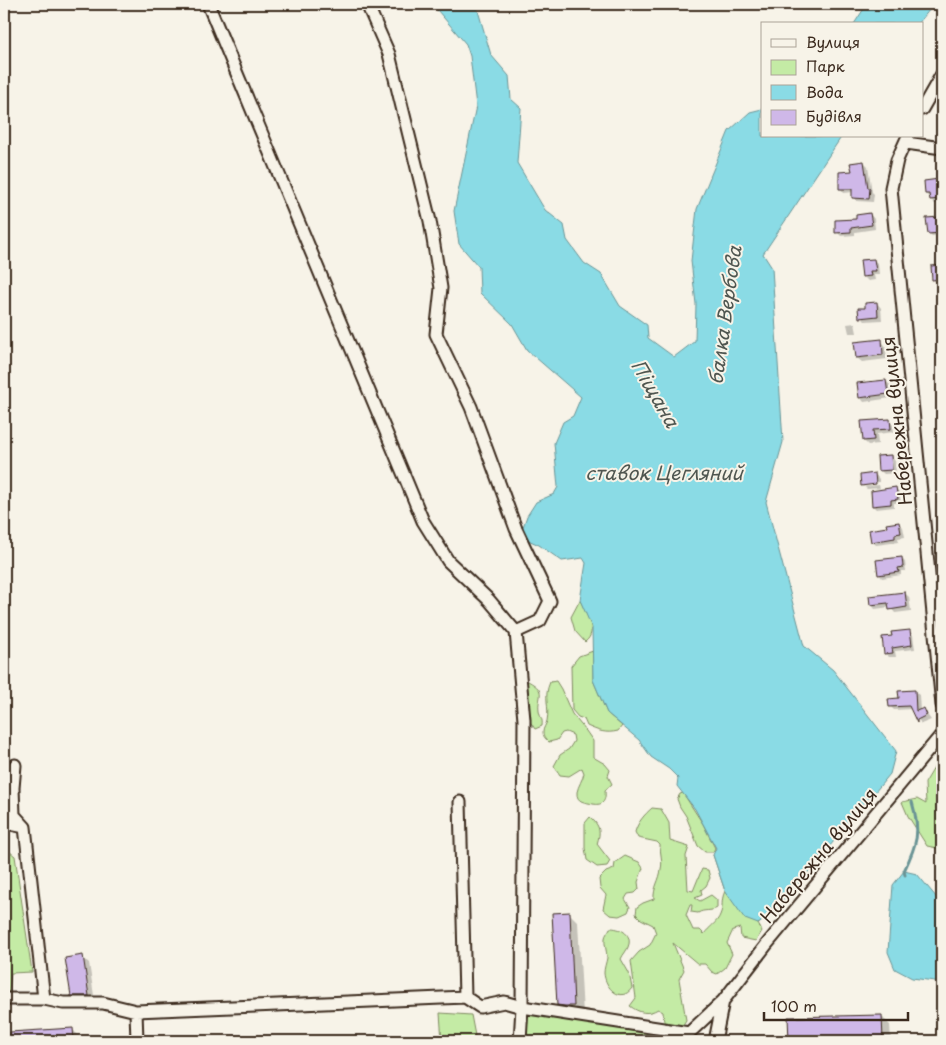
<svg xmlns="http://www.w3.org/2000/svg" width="946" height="1045" viewBox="0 0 946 1045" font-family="'Playpen Sans',sans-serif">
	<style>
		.green { fill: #c4eba5; stroke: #808a62 }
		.water { fill: #8adbe5; stroke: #6a9495 }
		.shadow { fill: #0003 }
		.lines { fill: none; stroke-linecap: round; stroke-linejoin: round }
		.stream { stroke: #6a9495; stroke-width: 3 }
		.building { fill: #cfb8e8; stroke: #3b2a1e }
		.minor-casing { stroke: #3b2a1e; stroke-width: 15 }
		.minor { stroke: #f7f3e8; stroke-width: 11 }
		.labels { text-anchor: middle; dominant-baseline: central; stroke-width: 4; stroke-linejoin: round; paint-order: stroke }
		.street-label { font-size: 18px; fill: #3b2a1e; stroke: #f7f3e8 }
		.water-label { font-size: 19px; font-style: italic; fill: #4f5650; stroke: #f7f3e8 }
	</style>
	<rect width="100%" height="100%" fill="#f7f3e8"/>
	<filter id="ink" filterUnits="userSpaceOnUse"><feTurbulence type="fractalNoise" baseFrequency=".02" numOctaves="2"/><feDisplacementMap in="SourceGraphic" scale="10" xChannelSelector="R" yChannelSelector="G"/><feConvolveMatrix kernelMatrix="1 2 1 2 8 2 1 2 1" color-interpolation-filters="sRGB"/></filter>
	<g filter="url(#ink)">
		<path class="green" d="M 580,600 C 586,614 599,631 585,642 L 575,631 L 571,617 Z
			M 593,651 L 593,680 L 607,713 L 622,726 L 618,731 C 606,734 598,731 587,726 L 584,719 L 578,717 L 572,710 L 571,666 L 579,656 Z
			M 528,681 C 548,692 537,695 539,711 C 540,718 543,718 542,726 L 535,729 L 527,717 L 530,703 L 526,697 L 524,685 Z
			M 556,681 L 561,689 L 572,714 L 586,731 L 593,741 L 593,757 L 605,764 L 610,770 L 608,776 L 612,784 L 605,790 C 606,800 604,806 593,804 C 586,802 576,803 577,792 C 578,786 583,779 584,773 L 582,768 L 569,776 L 560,775 L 554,766 L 560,755 L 569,749 L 574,741 L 573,735 L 566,732 L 562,733 L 557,740 L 549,742 C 546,739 543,737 543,732 C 543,728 546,725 547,721 C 550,706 543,698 550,682 Z
			M 942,759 L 942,849 L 927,846 L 908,816 L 902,802 L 917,799 L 926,804 L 925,783 L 937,763 Z
			M 683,793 L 703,824 L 715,848 L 713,852 L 705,852 L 698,846 L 686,816 L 680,807 L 677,799 L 680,794 Z
			M 652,808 L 661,809 L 669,823 L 670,841 L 689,847 L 686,856 L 688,890 L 693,891 L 702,869 L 708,870 L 710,878 L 706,886 L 701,890 L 702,895 L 695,898 L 700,901 L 711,895 L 717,900 L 717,908 C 711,912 704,909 698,913 L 691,912 L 692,905 L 690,905 L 686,915 L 693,930 L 700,930 L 704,934 C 709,927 717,923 720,915 C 724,906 720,902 725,891 L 713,855 L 723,867 L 761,922 L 758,924 L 762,931 L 756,941 L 741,938 L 740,928 L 733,930 L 727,943 L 732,954 L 725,968 L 717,974 L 712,972 L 705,964 L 698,964 L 673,943 L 684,970 L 679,979 L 686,1020 L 682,1026 L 664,1023 L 663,1012 L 658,1009 C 648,1015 639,1013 630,1006 L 636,998 L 631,961 L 639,952 L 650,945 L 656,933 L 653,925 L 641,919 L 636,914 L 637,907 L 643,903 L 654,899 C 653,888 660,880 661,869 C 663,861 660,853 660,845 L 657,842 L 638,838 L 635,832 C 638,822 644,815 652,808 Z
			M 590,817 C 600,826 601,831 597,844 L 610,861 L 607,866 L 597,867 L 587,860 L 585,848 L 585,823 Z
			M 4,847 L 15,856 L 32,972 L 11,973 L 8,999 L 4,999 Z
			M 625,856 L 639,862 L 643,868 L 638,882 L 639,889 L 635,893 L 628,894 L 625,899 L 630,907 L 628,912 L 619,916 L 610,915 L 603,909 L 606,895 L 600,888 L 599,879 L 606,872 L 614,869 L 615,863 Z
			M 610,928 C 620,928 631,933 629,944 C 628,950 623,954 621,959 L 629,973 L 632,988 C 621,1004 605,988 604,973 C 604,968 606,963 607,958 C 607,951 604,944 605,938 C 605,935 609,931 610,928 Z
			M 522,1007 L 689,1033 L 701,1041 L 520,1041 Z
			M 440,1013 L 471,1015 L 476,1041 L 442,1041 Z"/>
		<path class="water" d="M 432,4 L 476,4 L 491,55 L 509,76 L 511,99 L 521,108 L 517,163 L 545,210 L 564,225 L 567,240 L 584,263 L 601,274 L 620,306 L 647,325 L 648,338 L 674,357 L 695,341 L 696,304 L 691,261 L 697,209 L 729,131 L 750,112 L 762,109 L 762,136 L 842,136 L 763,254 L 772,268 L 783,442 L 766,502 L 804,646 L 833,670 L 896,751 L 890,774 L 793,890 L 761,922 L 758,924 L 745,919 L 725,891 L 713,855 L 716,848 L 695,809 L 677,786 L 678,778 L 669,769 L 651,757 L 639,740 L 607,713 L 593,680 L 592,628 L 580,600 L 586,563 L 583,558 L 562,561 L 539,545 L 526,539 L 522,530 L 527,516 L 536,502 L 554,494 L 558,487 L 554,443 L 563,422 L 573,416 L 581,397 L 527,350 L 512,324 L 480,293 L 479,267 L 459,244 L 454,211 L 476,106 L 470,56 L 466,44 Z
			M 867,4 L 934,4 L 918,24 L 854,24 Z
			M 904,871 L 917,874 L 942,904 L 942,982 L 912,978 L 895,969 L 888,952 L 893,885 Z"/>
		<path class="shadow" d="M 864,162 L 868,166 L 872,192 L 874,194 L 873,202 L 857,201 L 853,197 L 853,192 L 844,193 L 840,188 Z
			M 942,180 L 942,203 L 935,204 L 926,194 L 925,182 Z
			M 870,214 L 874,219 L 875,229 L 855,232 L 855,235 L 841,236 L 837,232 Z
			M 928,219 L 942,219 L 942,235 L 932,236 L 929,233 Z
			M 874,260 L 878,264 L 879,274 L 874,275 L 875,280 L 868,281 L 864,277 Z
			M 942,266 L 942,298 L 940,296 L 939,284 L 933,279 L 932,267 Z
			M 877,303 L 881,308 L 882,320 L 865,321 L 861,317 L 866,309 Z
			M 936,315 L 942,315 L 942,331 L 937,327 Z
			M 855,323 L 857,333 L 849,333 L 847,324 Z
			M 881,341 L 885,345 L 887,359 L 862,362 L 857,358 Z
			M 939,362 L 942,362 L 942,374 L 941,373 Z
			M 886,381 L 890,385 L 891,398 L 864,402 L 860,397 Z
			M 889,420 L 893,425 L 894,432 L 877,434 L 878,444 L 868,445 L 864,441 L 862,422 Z
			M 891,456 L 895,461 L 896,473 L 884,474 L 880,470 Z
			M 875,474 L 879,479 L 879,482 L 864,484 L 864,487 L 879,485 L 880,488 L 867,489 L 862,485 Z
			M 896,489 L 899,492 L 901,502 L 894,503 L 894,507 L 876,509 L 873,506 Z
			M 939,491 L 942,491 L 942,502 L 939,499 Z
			M 899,523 L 903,527 L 905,537 L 898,538 L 899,542 L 876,545 L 872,541 L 888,528 Z
			M 901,558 L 905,562 L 906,571 L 901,571 L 901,575 L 882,578 L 879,574 Z
			M 905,593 L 909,597 L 911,611 L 895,613 L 890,607 L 875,609 L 871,604 Z
			M 909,631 L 913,635 L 915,649 L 895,651 L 896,657 L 889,657 L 885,653 L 893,637 Z
			M 914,691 L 919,695 L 920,711 L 923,709 L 931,720 L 921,724 L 912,709 L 894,710 L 890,706 Z
			M 569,913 L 578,922 L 583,1014 L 567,1013 L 558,1004 Z
			M 82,957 L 89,963 L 95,1002 L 79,1002 L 72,995 Z
			M 881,1016 L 890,1025 L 891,1041 L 790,1041 L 790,1018 Z
			M 73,1030 L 79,1036 L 80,1041 L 11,1041 L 11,1033 Z"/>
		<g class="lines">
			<path class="stream" d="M 905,875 L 904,871 C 917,844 921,832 912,802"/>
		</g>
		<path class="building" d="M 864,161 L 868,188 L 870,188 L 869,199 L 852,198 L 852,189 L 839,189 L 839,172 L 852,171 L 850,163 Z
			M 939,179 L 941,199 L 930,200 L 929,194 L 925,194 L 924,181 Z
			M 870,213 L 872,225 L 851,228 L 851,232 L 835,233 L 835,220 L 856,219 L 856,215 Z
			M 940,217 L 941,233 L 928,234 L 926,218 Z
			M 874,259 L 876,271 L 870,271 L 871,276 L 862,277 L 860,260 Z
			M 942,265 L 942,279 L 932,280 L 931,266 Z
			M 877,302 L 878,316 L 859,318 L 858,308 L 865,308 L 865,303 Z
			M 882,339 L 883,355 L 856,358 L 854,342 Z
			M 886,380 L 888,394 L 859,398 L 857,383 Z
			M 890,419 L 891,429 L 873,430 L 874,440 L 863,441 L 861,421 Z
			M 891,455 L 892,470 L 878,471 L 877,456 Z
			M 875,473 L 876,484 L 861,486 L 860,475 Z
			M 896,487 L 898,499 L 891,500 L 891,504 L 872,506 L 871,491 Z
			M 899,522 L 901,533 L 895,534 L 895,538 L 871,542 L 869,530 L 887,527 L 886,524 Z
			M 902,557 L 903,567 L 898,568 L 899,572 L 878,575 L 876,560 Z
			M 905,592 L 907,607 L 889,610 L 888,603 L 870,605 L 869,596 Z
			M 910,630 L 912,645 L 892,648 L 893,653 L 884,654 L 882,637 L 892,636 L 891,632 Z
			M 915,690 L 916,711 L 924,708 L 927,715 L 917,720 L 917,723 L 909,706 L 889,707 L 888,699 L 899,698 L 898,691 Z
			M 570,912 L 574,1006 L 565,1006 L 557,1005 L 552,913 Z
			M 83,955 L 89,996 L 71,996 L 65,958 Z
			M 882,1015 L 883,1041 L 789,1041 L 788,1017 Z
			M 73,1028 L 74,1041 L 10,1041 L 10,1032 Z"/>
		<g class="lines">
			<defs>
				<path id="minor" d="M 208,4 L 423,521 L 448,561 L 489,600 L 516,632 L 524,720 L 522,1007 L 520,1041
					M 367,4 L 389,54 L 430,221 L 441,288 L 436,334 L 471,407 L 516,529 L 550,601 L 540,621 L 516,632
					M 922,109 L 942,74
					M 908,136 L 897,160 L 891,188 L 942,705
					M 906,143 L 942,148
					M 15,765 L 13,788 L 14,815 L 25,827 L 44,999
					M 460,802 L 465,997
					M 4,824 L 10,824 L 25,827
					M 4,999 L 44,999 L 63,1003 L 103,1003 L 136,1011 L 465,997 L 480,1007 L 504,1002 L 522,1007 L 689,1033
					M 136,1011 L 137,1041
					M 670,1041 L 689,1033 L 723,1001 L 767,944 L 942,734
					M 715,1041 L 723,1001"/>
			</defs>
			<use href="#minor" class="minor-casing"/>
			<use href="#minor" class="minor"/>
		</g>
	</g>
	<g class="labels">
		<g class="street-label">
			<text transform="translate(896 421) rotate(-96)">Набережна вулиця</text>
			<text transform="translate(818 855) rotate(-50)">Набережна вулиця</text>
		</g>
		<g class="water-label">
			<text transform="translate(724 315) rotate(-82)">балка Вербова</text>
			<text transform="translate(656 393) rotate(60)">Піщана</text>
			<text x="664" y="472">ставок Цегляний</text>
		</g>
	</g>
	<rect width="946" height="1045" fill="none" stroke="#f7f3e8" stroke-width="20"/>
	<rect x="10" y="10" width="926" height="1025" fill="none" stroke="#3b2a1e" stroke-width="2" filter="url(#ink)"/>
	<rect x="761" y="22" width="162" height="115" fill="#f7f3e8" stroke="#aca397"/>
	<rect x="771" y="39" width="25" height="8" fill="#f7f3e8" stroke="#aca397"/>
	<text x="806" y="48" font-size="15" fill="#3b2a1e">Вулиця</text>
	<rect x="771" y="60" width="25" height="15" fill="#c4eba5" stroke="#aca397"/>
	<text x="806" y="72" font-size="15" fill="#3b2a1e">Парк</text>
	<rect x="771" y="85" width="25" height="15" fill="#8adbe5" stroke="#aca397"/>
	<text x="806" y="98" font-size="15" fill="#3b2a1e">Вода</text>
	<rect x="771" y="110" width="25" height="15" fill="#cfb8e8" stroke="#aca397"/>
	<text x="806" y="122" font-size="15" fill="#3b2a1e">Будівля</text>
	<path d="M764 1012v8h144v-8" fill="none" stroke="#3b2a1e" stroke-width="2.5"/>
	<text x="771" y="1012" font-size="15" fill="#3b2a1e" stroke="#f7f3e8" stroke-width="4" paint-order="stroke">100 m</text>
</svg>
